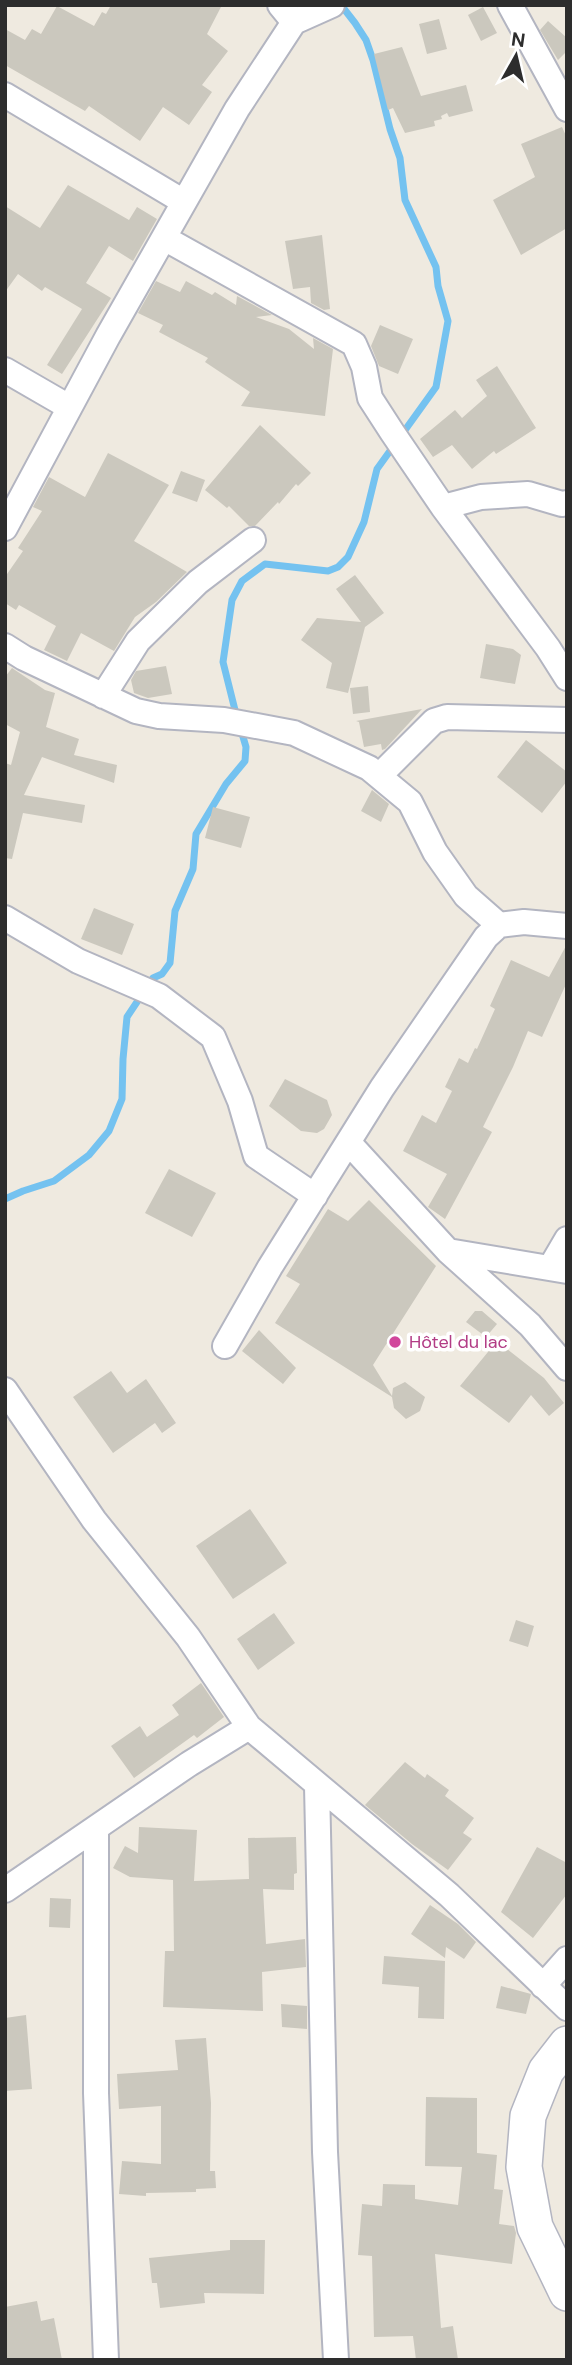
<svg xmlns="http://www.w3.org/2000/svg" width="572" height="2365" viewBox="0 0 572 2365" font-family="'DM Sans',sans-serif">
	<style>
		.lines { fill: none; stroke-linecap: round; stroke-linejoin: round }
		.stream { stroke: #74c2f0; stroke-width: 7 }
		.building { fill: #cbc8be }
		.street-casing { stroke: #b3b5c1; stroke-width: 28 }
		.secondary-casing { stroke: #b3b5c1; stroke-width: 38 }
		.street { stroke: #fff; stroke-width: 24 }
		.secondary { stroke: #fff; stroke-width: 35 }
		.hotel-dot { fill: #d1479c; stroke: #fff; stroke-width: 2.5 }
		.labels { text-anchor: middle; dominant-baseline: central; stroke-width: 7; stroke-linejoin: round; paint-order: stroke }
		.hotel-label { font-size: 18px; fill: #b23c85; stroke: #fff; text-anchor: start }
	</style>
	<rect width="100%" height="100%" fill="#efeae0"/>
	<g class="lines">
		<path class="stream" d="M 237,718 L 223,662 L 232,600 L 242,581 L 265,564 L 328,571 L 338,567 L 348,557 L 364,522 L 377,469 L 436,387 L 448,321 L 438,286 L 436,267 L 405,200 L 400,158 L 390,129 L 373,60 L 366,40 L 355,23 L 341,5
			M 5,1199 L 23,1191 L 54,1181 L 89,1155 L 109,1131 L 122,1099 L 123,1059 L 127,1017 L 153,978 L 162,974 L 170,963 L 175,911 L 193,869 L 196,834 L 226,784 L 245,761 L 246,747 L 241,730"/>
	</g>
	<path class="building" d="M 111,5 L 222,5 L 207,34 L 228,51 L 202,85 L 212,92 L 189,125 L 163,107 L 140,141 L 89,106 L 85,111 L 5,65 L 5,29 L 25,40 L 32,29 L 41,34 L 57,6 L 94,26 L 102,12 L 106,14 Z
		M 483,7 L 497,33 L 481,41 L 468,15 Z
		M 439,19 L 447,49 L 427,54 L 419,24 Z
		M 548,21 L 567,38 L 567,51 L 558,60 L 540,30 Z
		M 402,47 L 421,96 L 466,85 L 473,111 L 449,117 L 447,113 L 441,116 L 442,119 L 434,121 L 435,126 L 405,133 L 393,108 L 388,110 L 374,54 Z
		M 562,127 L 567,138 L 567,228 L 521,255 L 493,200 L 535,177 L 521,144 Z
		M 68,185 L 129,220 L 137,207 L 157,219 L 133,261 L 109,246 L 86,283 L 111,298 L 62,374 L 47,365 L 82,309 L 45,287 L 42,291 L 18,274 L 5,292 L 5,206 L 40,228 Z
		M 322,235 L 330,309 L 324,310 L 311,303 L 310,287 L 293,289 L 285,241 Z
		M 156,281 L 180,292 L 186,281 L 212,295 L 215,292 L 236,305 L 237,296 L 272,315 L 256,317 L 289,329 L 314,349 L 313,338 L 333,349 L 325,416 L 241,406 L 250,392 L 205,362 L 208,358 L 159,332 L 163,325 L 138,313 Z
		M 380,325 L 413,339 L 398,374 L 379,366 L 371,346 Z
		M 497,366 L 536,428 L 496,454 L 494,451 L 472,469 L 452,445 L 433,457 L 420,439 L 455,410 L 462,418 L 487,396 L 476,380 Z
		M 260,425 L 311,473 L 298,486 L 296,484 L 279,504 L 278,502 L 255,526 L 249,526 L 229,506 L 227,508 L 205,490 Z
		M 108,453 L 169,485 L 134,541 L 187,572 L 156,602 L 135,617 L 114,651 L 81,633 L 67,661 L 44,650 L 56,626 L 19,605 L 16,610 L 5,603 L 5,577 L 23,551 L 18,548 L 42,511 L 33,507 L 49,477 L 85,497 Z
		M 181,471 L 205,480 L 197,502 L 172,493 Z
		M 355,575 L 384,613 L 365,627 L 348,693 L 326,688 L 332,663 L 301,640 L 317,618 L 361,622 L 336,589 Z
		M 486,644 L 513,649 L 521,655 L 515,684 L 480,678 Z
		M 166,666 L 172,694 L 148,698 L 134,693 L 131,680 L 136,671 Z
		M 12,668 L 45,690 L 55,693 L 46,727 L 79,739 L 74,755 L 117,765 L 114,783 L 42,757 L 24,795 L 85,805 L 82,823 L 23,813 L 12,859 L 5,858 L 5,763 L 11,765 L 20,732 L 5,724 L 5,677 Z
		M 368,686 L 370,712 L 353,714 L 350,688 Z
		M 422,709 L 385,749 L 382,750 L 381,744 L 364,747 L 359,722 L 356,721 Z
		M 526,740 L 567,772 L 567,781 L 542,813 L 497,777 Z
		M 372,790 L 389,804 L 381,822 L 361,811 Z
		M 213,807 L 250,817 L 241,848 L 205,838 Z
		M 94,908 L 134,924 L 122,955 L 81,939 Z
		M 567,944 L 567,982 L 542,1037 L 528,1031 L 513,1067 L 483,1127 L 492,1132 L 445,1219 L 428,1207 L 447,1174 L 403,1151 L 422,1115 L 436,1123 L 452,1091 L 445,1087 L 459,1058 L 468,1063 L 475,1048 L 477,1049 L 495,1009 L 490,1006 L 511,960 L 549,977 Z
		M 285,1079 L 327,1100 L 332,1115 L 324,1129 L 317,1133 L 301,1131 L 269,1106 Z
		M 169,1169 L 216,1193 L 192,1237 L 145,1213 Z
		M 369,1200 L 436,1266 L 373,1365 L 392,1396 L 393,1388 L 405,1382 L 425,1397 L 420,1411 L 406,1419 L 394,1408 L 392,1397 L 275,1323 L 300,1284 L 286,1276 L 328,1209 L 348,1221 Z
		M 475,1311 L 482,1311 L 497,1324 L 486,1337 L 466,1322 Z
		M 259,1330 L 296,1368 L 283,1384 L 242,1351 Z
		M 497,1341 L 544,1378 L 564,1403 L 549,1416 L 531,1395 L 509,1423 L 460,1386 Z
		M 111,1371 L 127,1393 L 146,1379 L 176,1423 L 162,1433 L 155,1423 L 113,1453 L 73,1397 Z
		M 250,1509 L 287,1563 L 233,1599 L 196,1546 Z
		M 274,1613 L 295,1643 L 258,1670 L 237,1639 Z
		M 516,1620 L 534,1626 L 528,1647 L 509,1641 Z
		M 201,1683 L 224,1717 L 197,1738 L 194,1735 L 134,1778 L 111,1746 L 140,1726 L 147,1737 L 179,1715 L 172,1705 Z
		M 405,1762 L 425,1778 L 427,1774 L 449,1790 L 445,1796 L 474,1818 L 463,1833 L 472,1839 L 448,1870 L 412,1844 L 365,1805 Z
		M 139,1827 L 197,1830 L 194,1881 L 249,1879 L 248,1838 L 296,1837 L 297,1873 L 294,1874 L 294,1890 L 263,1889 L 266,1944 L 305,1939 L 306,1967 L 262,1972 L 263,2011 L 163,2007 L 165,1951 L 174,1951 L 173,1880 L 130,1877 L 113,1868 L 125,1846 L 138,1853 Z
		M 537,1847 L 567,1863 L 567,1894 L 533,1938 L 501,1912 Z
		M 50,1898 L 71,1899 L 70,1928 L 49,1927 Z
		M 430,1905 L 458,1924 L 476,1942 L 464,1959 L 446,1947 L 445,1958 L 411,1934 Z
		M 384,1956 L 445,1961 L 444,2019 L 418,2018 L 419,1987 L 382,1984 Z
		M 501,1986 L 531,1994 L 526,2014 L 496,2008 Z
		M 281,2004 L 307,2006 L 307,2029 L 282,2027 Z
		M 26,2015 L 32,2089 L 5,2091 L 5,2018 Z
		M 206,2038 L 211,2103 L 210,2171 L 215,2171 L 216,2188 L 196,2189 L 196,2192 L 146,2193 L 146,2196 L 119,2194 L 122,2161 L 161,2164 L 161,2106 L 119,2109 L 117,2074 L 178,2070 L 175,2040 Z
		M 426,2097 L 477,2098 L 477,2153 L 497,2155 L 494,2189 L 503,2190 L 499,2224 L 514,2226 L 516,2233 L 512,2264 L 435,2254 L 441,2328 L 453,2326 L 458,2360 L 416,2360 L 413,2336 L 374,2337 L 372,2256 L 358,2255 L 362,2204 L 382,2206 L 383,2184 L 415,2185 L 415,2199 L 458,2205 L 462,2167 L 425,2166 Z
		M 230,2240 L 265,2240 L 264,2294 L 204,2293 L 205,2303 L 160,2308 L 157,2283 L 152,2283 L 149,2258 L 230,2250 Z
		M 37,2301 L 41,2321 L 54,2318 L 62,2360 L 5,2360 L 5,2307 Z"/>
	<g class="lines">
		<defs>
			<path id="street" d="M 280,5 L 294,22
				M 510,5 L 567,109
				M 5,95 L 184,202
				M 164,238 L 354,344 L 364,367 L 370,398 L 392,432 L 443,507 L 548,648 L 567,678
				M 5,370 L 69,407
				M 443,507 L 481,497 L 528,494 L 562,504 L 567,503
				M 5,528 L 108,336 L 237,109 L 294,22 L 332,5
				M 5,646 L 24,658 L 136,711 L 159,716 L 224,720 L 294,733 L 369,768 L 410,802 L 435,852 L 466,896 L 499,925
				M 103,696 L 138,641 L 198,582 L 253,540
				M 379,776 L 434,721 L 447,717 L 567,720
				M 5,918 L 78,961 L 159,996 L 213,1037 L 240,1101 L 256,1156 L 315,1196
				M 349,1143 L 448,1251 L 530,1325 L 567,1368
				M 448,1251 L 567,1271
				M 550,1268 L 567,1239
				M 225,1346 L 270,1267 L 382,1088 L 486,937 L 499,925 L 524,922 L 567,926
				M 5,1390 L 94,1520 L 188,1637 L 249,1727 L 449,1895 L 567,2008
				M 317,1786 L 325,2152 L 336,2360
				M 96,1829 L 96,2093 L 106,2360
				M 5,1890 L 189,1764 L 249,1727
				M 543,1986 L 567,1959"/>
			<path id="secondary" d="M 567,2044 L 546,2071 L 528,2116 L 524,2167 L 535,2227 L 567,2293"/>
		</defs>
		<use href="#street" class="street-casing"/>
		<use href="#secondary" class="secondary-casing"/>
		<use href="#street" class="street"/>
		<use href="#secondary" class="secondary"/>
	</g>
	<circle class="hotel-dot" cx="395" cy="1342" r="7"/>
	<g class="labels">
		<g class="hotel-label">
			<text x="409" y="1342">Hôtel du lac</text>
		</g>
	</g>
	<rect width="572" height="2365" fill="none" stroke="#2d2d2d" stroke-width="14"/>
	<g transform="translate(516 56) rotate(8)" stroke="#ffffff" stroke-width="5" paint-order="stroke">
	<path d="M0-5L12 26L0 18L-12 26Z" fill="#2d2d2d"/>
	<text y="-10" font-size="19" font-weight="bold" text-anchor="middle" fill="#2d2d2d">N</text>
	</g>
</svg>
